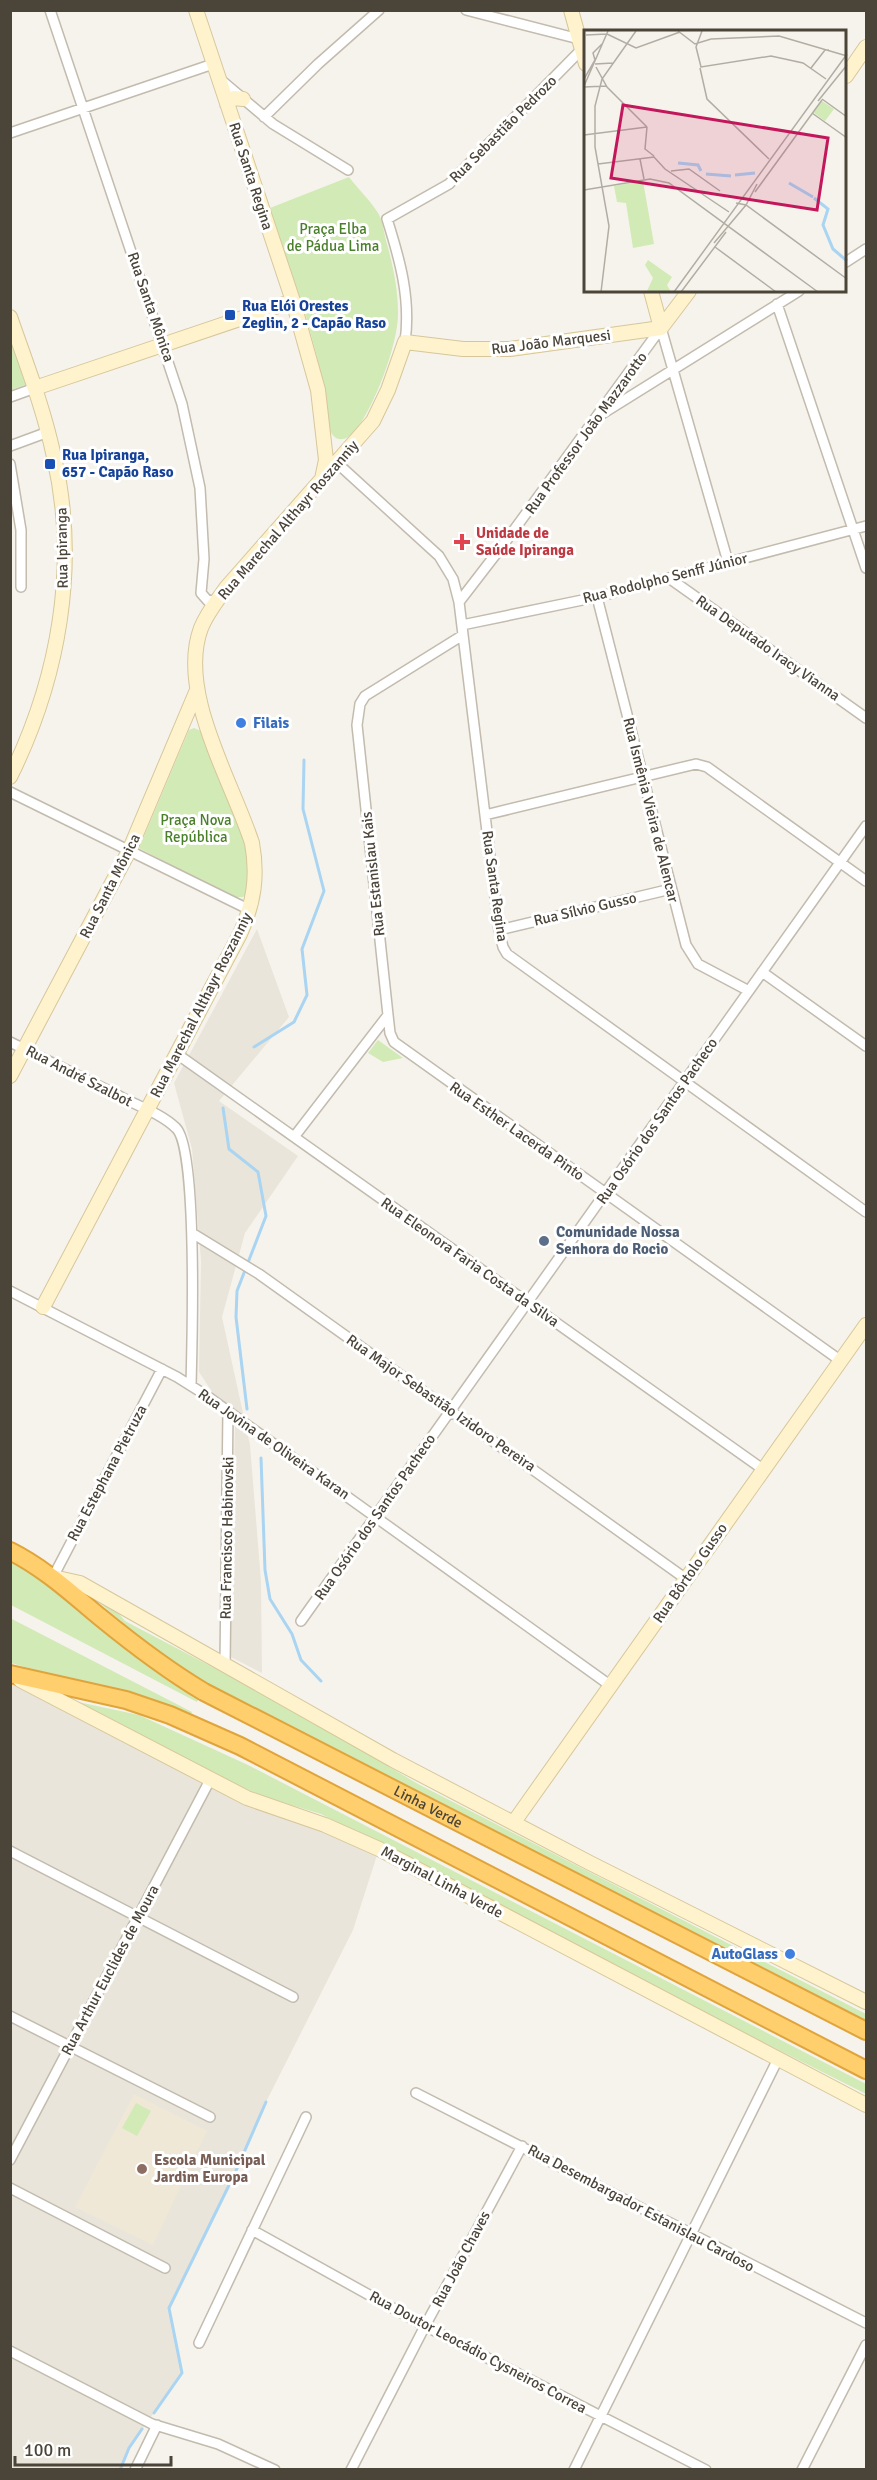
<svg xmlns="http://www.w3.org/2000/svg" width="877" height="2480" viewBox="0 0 877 2480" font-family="Signika,sans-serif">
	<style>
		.residential { fill: #eae5da }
		.education { fill: #efe8d6 }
		.green { fill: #d2eab5 }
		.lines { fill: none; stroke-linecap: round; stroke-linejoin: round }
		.stream { stroke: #a9d4f2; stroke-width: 3 }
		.street-casing { stroke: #c2bbae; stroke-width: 12 }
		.secondary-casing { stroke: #d6c79b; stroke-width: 16 }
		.highway-casing { stroke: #e0a43c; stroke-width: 20 }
		.street { stroke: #fff; stroke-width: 9 }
		.secondary { stroke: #fff3cd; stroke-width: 14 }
		.highway { stroke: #ffcf6e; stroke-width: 16 }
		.transit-dot { fill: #1a4fb4; stroke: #fff; stroke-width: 2 }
		.health-dot { fill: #e0444e; stroke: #fff; stroke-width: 2 }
		.shop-dot { fill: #3f7fe0; stroke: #fff; stroke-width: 2 }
		.service-dot { fill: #5c6f8a; stroke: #fff; stroke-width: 2 }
		.education-dot { fill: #8d6e63; stroke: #fff; stroke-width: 2 }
		.labels { text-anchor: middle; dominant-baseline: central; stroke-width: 6; stroke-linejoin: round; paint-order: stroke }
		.street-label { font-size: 15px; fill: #4b4439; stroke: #fff }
		.park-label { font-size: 15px; fill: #4a7f2a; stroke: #fff }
		.transit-label { font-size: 15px; font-weight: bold; fill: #164399; stroke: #fff; text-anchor: start }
		.health-label { font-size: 15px; font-weight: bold; fill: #be3a42; stroke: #fff; text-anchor: start }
		.shop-label { font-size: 15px; font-weight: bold; fill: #366cbe; stroke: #fff; text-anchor: start }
		.service-label { font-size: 15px; font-weight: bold; fill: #4e5e75; stroke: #fff; text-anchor: start }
		.education-label { font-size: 15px; font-weight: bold; fill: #785e54; stroke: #fff; text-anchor: start }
		.inset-river { fill: none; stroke: #a9d4f2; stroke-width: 3 }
		.inset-road { fill: none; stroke: #b2ada4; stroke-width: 1.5 }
		.view { fill: #c2185b; fill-opacity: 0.15; stroke: #c2185b; stroke-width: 3 }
		.inset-edge { fill: none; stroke: #4b4439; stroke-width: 3 }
	</style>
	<rect width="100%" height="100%" fill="#f6f3ec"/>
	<path class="residential" d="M 257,929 L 289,1017 L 219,1101 L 298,1156 L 245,1233 L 222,1317 L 250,1445 L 261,1581 L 262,1673 L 229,1656 L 235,1427 L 199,1372 L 201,1261 L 192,1149 L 174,1083 Z
		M 10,1675 L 210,1780 L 379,1849 L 353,1930 L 266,2102 L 235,2173 L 169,2308 L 182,2373 L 129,2448 L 120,2469 L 11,2469 Z"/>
	<path class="education" d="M 134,2094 L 207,2131 L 153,2245 L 75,2207 Z"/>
	<path class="green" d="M 349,177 C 358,189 370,200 378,213 C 383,221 384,234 387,244 C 393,266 398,289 398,312 C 399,342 374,409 354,432 C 346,441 335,443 330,430 L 317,357 L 306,316 L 270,208 Z
		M 10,336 L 27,384 L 11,390 L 10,390 Z
		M 194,728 L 206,733 L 236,811 L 249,856 L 248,893 L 243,897 L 232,897 L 139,848 L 189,730 Z
		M 378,1040 L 403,1058 L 383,1062 L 368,1053 Z
		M 10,1562 C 58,1587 96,1623 137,1657 C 156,1673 178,1685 199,1698 L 197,1702 L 11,1605 Z
		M 88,1593 L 115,1605 L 113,1610 L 119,1614 L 125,1621 L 296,1711 L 418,1784 L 866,2014 L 866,2024 L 209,1686 L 150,1646 Z
		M 10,1618 L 192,1712 L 190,1716 L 11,1663 Z
		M 78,1702 L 139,1715 L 248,1765 L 866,2084 L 866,2094 L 640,1980 L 321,1814 L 268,1798 L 206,1772 Z
		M 136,2103 L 151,2111 L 137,2136 L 122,2128 Z"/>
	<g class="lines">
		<path class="stream" d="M 254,1047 L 294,1022 L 307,995 L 302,949 L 324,891 L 303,809 L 304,760
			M 223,1108 L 229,1149 L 258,1172 L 266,1216 L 237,1291 L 236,1317 L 247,1409
			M 261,1458 L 265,1570 L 270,1599 L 292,1634 L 301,1660 L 321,1681
			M 154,2413 L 182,2373 L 169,2308 L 235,2173 L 266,2102
			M 120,2470 L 129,2448 L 142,2429"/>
		<defs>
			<path id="street" d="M 50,10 L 182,404 L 200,488 L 204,559 L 201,593 L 208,601 L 217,600
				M 466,10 L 583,40
				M 221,80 L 273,124 L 348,170
				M 264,117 L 318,64 L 379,10
				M 10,133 L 213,64
				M 846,262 L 866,249
				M 777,304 L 866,568
				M 661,328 L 728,562
				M 405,342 C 411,299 400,260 387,219 L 449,184 L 582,49
				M 10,397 L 35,388
				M 602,414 L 799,291
				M 10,446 L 48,432
				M 337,463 L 439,556 L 453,579 L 459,602 L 499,930 L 503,947 L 507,954 L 866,1212
				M 10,464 L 21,530 L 21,587
				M 669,578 L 866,718
				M 597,597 L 686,945 L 698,964 L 749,991
				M 459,602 L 506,541 L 661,328
				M 462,625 L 597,597 L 866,526
				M 10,792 L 250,910
				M 485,815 L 696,764 L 707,767 L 866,881
				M 499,930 L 671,889
				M 762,972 L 866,1046
				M 388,1015 L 390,1033 L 394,1042 L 841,1361
				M 10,1042 C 47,1060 84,1079 121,1097 C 138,1106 162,1114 176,1128 C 198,1148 192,1347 191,1385
				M 177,1054 L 764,1470
				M 294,1137 L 388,1015 L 357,725 L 360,704 L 365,696 L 463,635
				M 192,1233 L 259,1274 L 686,1579
				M 10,1291 L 177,1377 L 204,1394 L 611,1686
				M 53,1577 L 162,1369
				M 301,1621 L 866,826
				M 225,1666 L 228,1410
				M 10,1851 L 293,1997
				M 10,2016 L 210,2117
				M 416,2093 L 866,2323
				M 10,2160 L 210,1780
				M 10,2188 L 165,2268
				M 252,2230 L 425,2326 L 706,2470
				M 199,2343 L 306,2117
				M 10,2351 L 152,2424 L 218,2444 L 275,2470
				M 135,2470 L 157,2425
				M 351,2470 L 425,2326 L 522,2146
				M 574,2470 L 778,2059
				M 802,2470 L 866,2345"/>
			<path id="secondary" d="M 196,10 L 293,301 L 318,390 L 326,460 L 322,479
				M 571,10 L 586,64
				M 846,76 L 866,47
				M 227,104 L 234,98 L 243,99
				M 651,291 L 661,328
				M 10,317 C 26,363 44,409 54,457 C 79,565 59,678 10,777
				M 661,328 L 689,291
				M 35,388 L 293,301
				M 10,1076 L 129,851 L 197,690
				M 43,1307 L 240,934 C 254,903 258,876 252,843 C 232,781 177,692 201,628 C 207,613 217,601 226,588 L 373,421 L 388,390 L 405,342 L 463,349 L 510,349 L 661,328
				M 53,1577 L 80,1583 L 393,1760 L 590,1863 L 866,2002
				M 20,1680 L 247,1798 L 325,1825 L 379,1849 L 866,2105
				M 514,1822 L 866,1325"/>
			<g id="highway">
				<path id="s1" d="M 10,1551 C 44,1568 71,1593 100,1617 C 133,1644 167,1670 204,1692 L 866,2031"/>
				<path d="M 10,1674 L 126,1700 L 170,1715 L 240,1746 L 866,2070"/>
			</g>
		</defs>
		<use href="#street" class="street-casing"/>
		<use href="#secondary" class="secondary-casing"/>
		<use href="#highway" class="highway-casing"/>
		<use href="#street" class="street"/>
		<use href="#secondary" class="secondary"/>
		<use href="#highway" class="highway"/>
	</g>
	<g class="transit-dot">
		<rect x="224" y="309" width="12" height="12" rx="3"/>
		<rect x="44" y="458" width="12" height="12" rx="3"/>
	</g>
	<path class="health-dot" d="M459 533h6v6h6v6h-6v6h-6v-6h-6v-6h6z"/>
	<g class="shop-dot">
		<circle cx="241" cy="723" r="6"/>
		<circle cx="790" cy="1954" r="6"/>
	</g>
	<circle class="service-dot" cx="544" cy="1241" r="6"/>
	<circle class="education-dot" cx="142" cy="2169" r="6"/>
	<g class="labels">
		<g class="street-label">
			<text transform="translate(503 129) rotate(-45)">Rua Sebastião Pedrozo</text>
			<text transform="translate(251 176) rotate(72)">Rua Santa Regina</text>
			<text transform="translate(151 307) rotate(71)">Rua Santa Mônica</text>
			<text transform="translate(551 342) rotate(-7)">Rua João Marquesi</text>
			<text transform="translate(586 433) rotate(-54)">Rua Professor João Mazzarotto</text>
			<text transform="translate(288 520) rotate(-49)">Rua Marechal Althayr Roszanniy</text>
			<text transform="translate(62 548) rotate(-91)">Rua Ipiranga</text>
			<text transform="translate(665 578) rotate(-14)">Rua Rodolpho Senff Júnior</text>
			<text transform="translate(768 648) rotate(35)">Rua Deputado Iracy Vianna</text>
			<text transform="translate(651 810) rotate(76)">Rua Ismênia Vieira de Alencar</text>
			<text transform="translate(373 874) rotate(-96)">Rua Estanislau Kais</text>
			<text transform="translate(110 886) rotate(-63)">Rua Santa Mônica</text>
			<text transform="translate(495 886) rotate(82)">Rua Santa Regina</text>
			<text transform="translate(585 909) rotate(-13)">Rua Sílvio Gusso</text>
			<text transform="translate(201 1005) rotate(-63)">Rua Marechal Althayr Roszanniy</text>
			<text transform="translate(79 1076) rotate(27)">Rua André Szalbot</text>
			<text transform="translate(657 1121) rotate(-55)">Rua Osório dos Santos Pacheco</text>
			<text transform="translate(517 1131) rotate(35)">Rua Esther Lacerda Pinto</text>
			<text transform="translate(470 1262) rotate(35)">Rua Eleonora Faria Costa da Silva</text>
			<text transform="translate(441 1403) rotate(35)">Rua Major Sebastião Izidoro Pereira</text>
			<text transform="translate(274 1444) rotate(35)">Rua Jovina de Oliveira Karan</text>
			<text transform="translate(107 1473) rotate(-62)">Rua Estephana Pietruza</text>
			<text transform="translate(375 1517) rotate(-55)">Rua Osório dos Santos Pacheco</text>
			<text transform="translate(227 1538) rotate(-89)">Rua Francisco Habinovski</text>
			<text transform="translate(690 1573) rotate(-55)">Rua Bôrtolo Gusso</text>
			<text stroke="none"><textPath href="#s1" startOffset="492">Linha Verde</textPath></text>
			<text transform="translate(442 1882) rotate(28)">Marginal Linha Verde</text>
			<text transform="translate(110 1970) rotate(-62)">Rua Arthur Euclides de Moura</text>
			<text transform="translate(641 2208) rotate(28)">Rua Desembargador Estanislau Cardoso</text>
			<text transform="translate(461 2259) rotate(-62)">Rua João Chaves</text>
			<text transform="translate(478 2352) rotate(28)">Rua Doutor Leocádio Cysneiros Correa</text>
		</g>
		<g class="park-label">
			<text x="333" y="229">Praça Elba<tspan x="333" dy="17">de Pádua Lima</tspan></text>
			<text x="196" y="820">Praça Nova<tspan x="196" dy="17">República</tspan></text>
		</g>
		<g class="transit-label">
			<text x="242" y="306">Rua Elói Orestes<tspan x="242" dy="17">Zeglin, 2 - Capão Raso</tspan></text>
			<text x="62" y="455">Rua Ipiranga,<tspan x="62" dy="17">657 - Capão Raso</tspan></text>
		</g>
		<g class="health-label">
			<text x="476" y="533">Unidade de<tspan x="476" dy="17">Saúde Ipiranga</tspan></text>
		</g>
		<g class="shop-label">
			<text x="253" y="723">Filais</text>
			<text x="778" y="1954" text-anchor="end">AutoGlass</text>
		</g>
		<g class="service-label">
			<text x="556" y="1232">Comunidade Nossa<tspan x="556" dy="17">Senhora do Rocio</tspan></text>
		</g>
		<g class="education-label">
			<text x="154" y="2160">Escola Municipal<tspan x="154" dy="17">Jardim Europa</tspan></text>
		</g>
	</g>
	<g transform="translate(584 30)">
		<rect width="262" height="262" fill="#f6f3ec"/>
		<path d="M 238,71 L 250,79 L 241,91 L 229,82 ZM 59,151 L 70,214 L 49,218 L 42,173 L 33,172 L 30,156 ZM 64,230 L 88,247 L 83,255 L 87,262 L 63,261 L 69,248 L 61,235 Z" fill="#d2eab5"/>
		<path class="inset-river" d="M 94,133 L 114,135 L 117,141M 122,144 L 147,146M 151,145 L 171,143M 205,153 L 229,167M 230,168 L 244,179 L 239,195 L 249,219 L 263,231"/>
		<path class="inset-road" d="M 94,1 L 111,14 L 127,9 L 195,6 L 263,26M 118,1 L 112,17 L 117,37 L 187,26 L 219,33 L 242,49M 23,4 L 52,18 L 96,2M 2,5 L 23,4M 11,34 L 29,33M 12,37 L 23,57 L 63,97M 116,38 L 123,69 L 185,129M 227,38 L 241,20 L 245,20M 0,49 L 11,30 L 9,23 L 18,14M 0,56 L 24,1M 0,57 L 22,56M 238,69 L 263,87M 234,71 L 263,35M 228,83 L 263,108M 63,97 L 61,119 L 70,126M 0,105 L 63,97M 56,129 L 60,149M 14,134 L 70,127 L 81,139 L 145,182M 87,141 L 105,139 L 136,161M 18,157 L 66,149 L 85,153 L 234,262M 0,160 L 18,157M 171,162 L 238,70M 152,173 L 162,175 L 263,249M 130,213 L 162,175 L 173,154M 131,217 L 192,262M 17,262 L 25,196 L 11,117 L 11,76 L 18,49 L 52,1M 90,262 L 263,24M 97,262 L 142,202"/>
		<path class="view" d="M 39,75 L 244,108 L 233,180 L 27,148 Z"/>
		<rect width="262" height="262" class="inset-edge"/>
	</g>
	<rect width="877" height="2480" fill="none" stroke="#4b4439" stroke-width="24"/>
	<path d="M15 2456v9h156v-9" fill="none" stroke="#4b4439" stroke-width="3"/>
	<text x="24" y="2456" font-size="18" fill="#4b4439" stroke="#ffffff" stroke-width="4.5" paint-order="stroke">100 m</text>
</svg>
